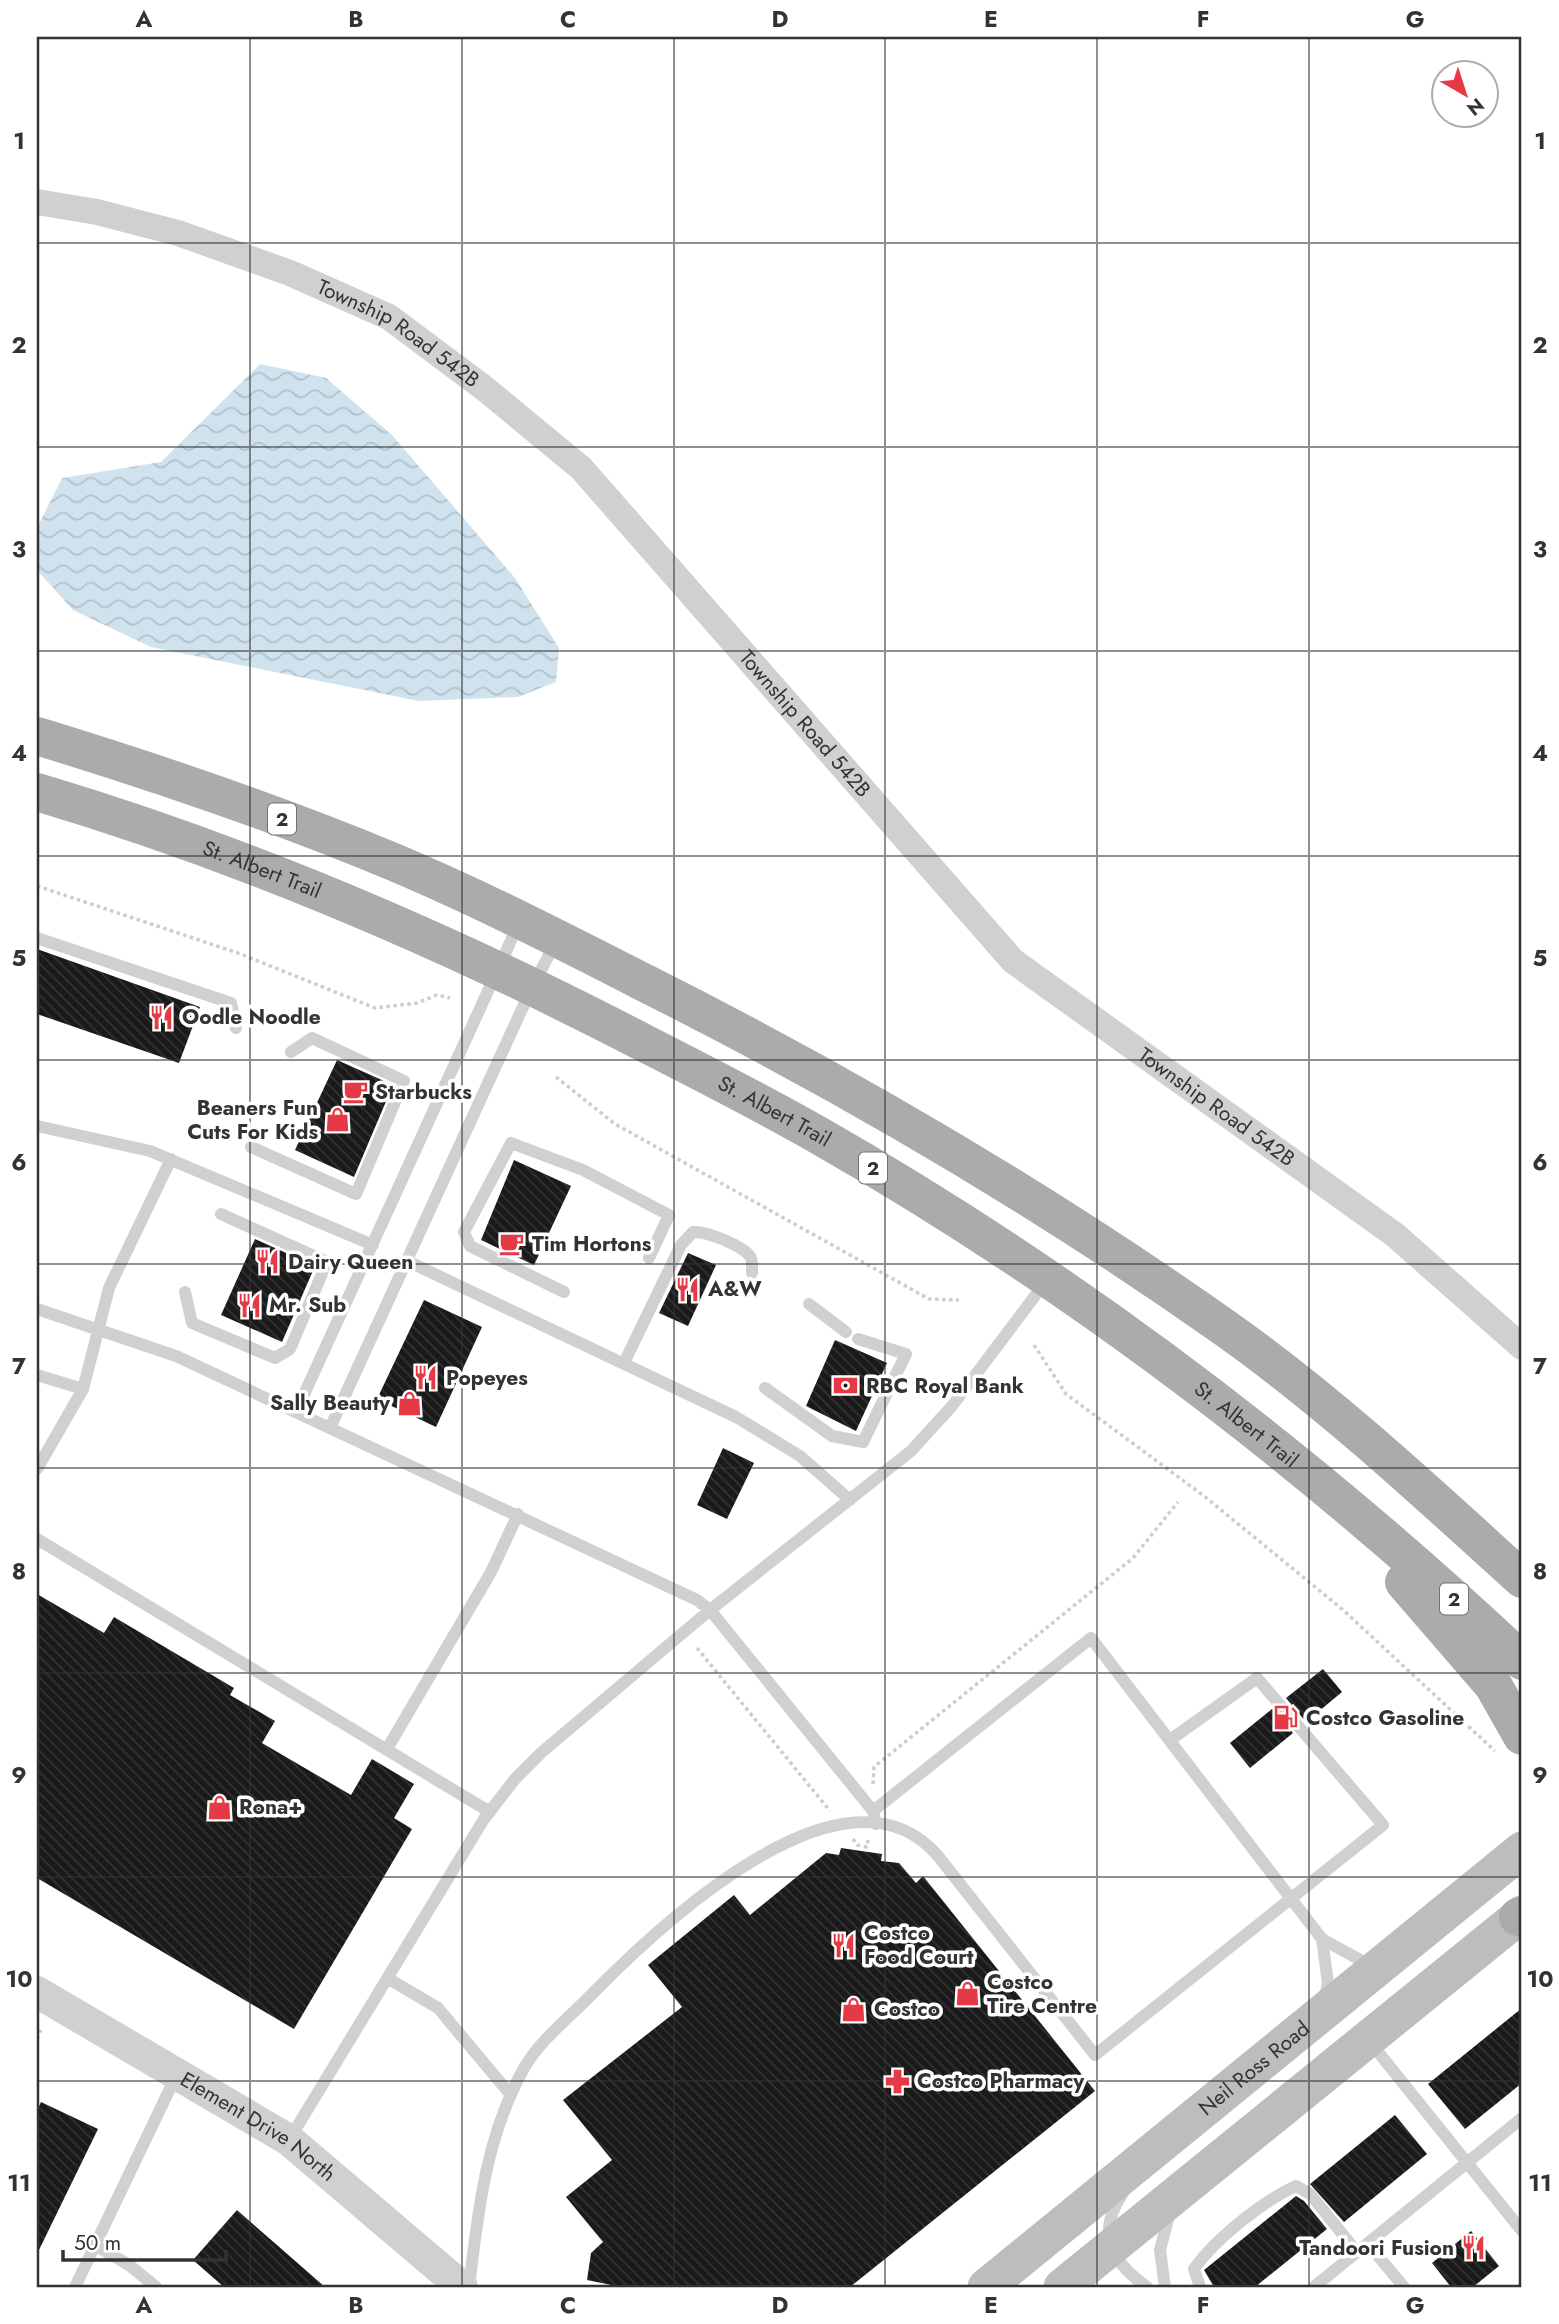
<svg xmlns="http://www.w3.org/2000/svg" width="1559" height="2324" viewBox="0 0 1559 2324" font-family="Jost,sans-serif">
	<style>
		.water { fill: url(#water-waves) }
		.building { fill: url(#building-back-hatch) }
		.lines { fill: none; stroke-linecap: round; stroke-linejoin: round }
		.path { stroke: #cdcdcd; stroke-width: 3.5; stroke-dasharray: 3.5 3.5; stroke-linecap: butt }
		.service { stroke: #d0d0d0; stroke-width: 12 }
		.minor { stroke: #d0d0d0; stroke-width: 26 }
		.tertiary { stroke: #d0d0d0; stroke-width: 32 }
		.secondary { stroke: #bdbdbd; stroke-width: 37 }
		.primary { stroke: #ababab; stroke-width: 38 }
		.grid { fill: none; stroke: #333; stroke-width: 2; stroke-opacity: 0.55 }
		.labels { text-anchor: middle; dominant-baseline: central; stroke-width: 7; stroke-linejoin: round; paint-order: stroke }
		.shield { fill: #fff; stroke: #707070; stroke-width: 2 }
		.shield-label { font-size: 19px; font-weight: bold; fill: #333 }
		.street-label { font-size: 21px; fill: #333; stroke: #fff }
		.poi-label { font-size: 21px; font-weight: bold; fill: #333; stroke: #fff; text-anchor: start }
		.neatline { fill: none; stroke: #333; stroke-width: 2.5 }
		.grid-label { font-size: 23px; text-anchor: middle; font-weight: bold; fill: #333 }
	</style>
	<defs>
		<pattern id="water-waves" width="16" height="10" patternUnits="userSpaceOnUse" patternTransform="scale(1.75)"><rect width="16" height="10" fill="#cfe2ee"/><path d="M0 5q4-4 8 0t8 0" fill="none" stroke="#b2c2cd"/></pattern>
		<pattern id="building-back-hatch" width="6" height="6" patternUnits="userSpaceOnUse" patternTransform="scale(1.75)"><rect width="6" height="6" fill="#1a1a1a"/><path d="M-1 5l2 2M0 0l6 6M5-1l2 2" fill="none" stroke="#333"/></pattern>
	</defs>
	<rect width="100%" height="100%" fill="#fff"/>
	<path class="water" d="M 260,364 L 326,378 L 392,435 L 515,578 L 559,648 L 556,682 L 518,697 L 419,701 L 151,647 L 73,610 L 37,570 L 38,526 L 62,478 L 161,462 Z"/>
	<path class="building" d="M 37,949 L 200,1007 L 179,1063 L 37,1014 Z
		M 337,1060 L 393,1085 L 354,1177 L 295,1150 Z
		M 514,1160 L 571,1186 L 534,1265 L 481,1240 Z
		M 255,1239 L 315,1266 L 282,1342 L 221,1315 Z
		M 688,1253 L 716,1265 L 688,1326 L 659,1313 Z
		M 424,1300 L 482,1327 L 436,1427 L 377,1399 Z
		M 835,1340 L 887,1363 L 856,1431 L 806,1406 Z
		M 723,1448 L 754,1463 L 727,1519 L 697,1505 Z
		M 37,1594 L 104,1633 L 114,1617 L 234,1688 L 230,1695 L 275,1721 L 262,1743 L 351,1795 L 372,1759 L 414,1784 L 394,1818 L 412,1829 L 294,2029 L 37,1878 Z
		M 1323,1669 L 1342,1692 L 1306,1722 L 1286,1698 Z
		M 1272,1709 L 1293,1733 L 1250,1768 L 1230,1743 Z
		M 841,1848 L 882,1854 L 881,1861 L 899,1863 L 916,1883 L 923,1876 L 1095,2091 L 850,2287 L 621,2287 L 587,2280 L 591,2253 L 603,2242 L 566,2197 L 612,2160 L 563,2100 L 682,2007 L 648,1965 L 734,1895 L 750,1915 L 826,1853 L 839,1855 Z
		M 1522,2008 L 1522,2083 L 1465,2129 L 1428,2084 Z
		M 41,2102 L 98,2129 L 37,2254 L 37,2111 Z
		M 1395,2115 L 1427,2154 L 1344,2222 L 1310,2184 Z
		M 1296,2196 L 1304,2201 L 1327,2229 L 1255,2287 L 1214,2287 L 1204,2270 Z
		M 237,2210 L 325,2287 L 224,2287 L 193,2260 Z
		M 1471,2231 L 1499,2266 L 1473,2287 L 1451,2287 L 1432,2263 Z"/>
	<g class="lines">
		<path class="path" d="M 37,886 L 238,953 L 375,1008 L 417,1003 L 437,995 L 450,998
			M 556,1077 L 615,1124 L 929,1299 L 959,1300
			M 1034,1345 L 1066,1394 L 1204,1496 L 1342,1609 L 1495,1751
			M 697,1648 L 830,1811
			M 873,1784 L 874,1767 L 1133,1558 L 1178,1502
			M 853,1839 L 857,1845 L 867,1847 L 868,1840
			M 37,2039 L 41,2030"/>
		<path class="service" d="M 37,938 L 231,1003 L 236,1028
			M 37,1126 L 150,1151 L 373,1245
			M 251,1147 L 356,1194 L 404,1081 L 312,1038 L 291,1052
			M 407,1261 L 736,1417 L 800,1456 L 850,1500
			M 185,1292 L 192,1323 L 275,1358 L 290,1349 L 327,1262 L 221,1214
			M 564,1292 L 470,1246 L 464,1232 L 511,1143 L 583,1170 L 669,1215 L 649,1258
			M 809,1304 L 846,1332
			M 37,1309 L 176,1356 L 697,1600 L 710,1610 L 873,1811 L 876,1824
			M 624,1363 L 681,1245 L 693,1232 C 706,1231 741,1245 750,1256 C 753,1261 752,1267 752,1273
			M 37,1375 L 83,1389
			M 765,1388 L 832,1436 L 863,1442 L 906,1354 L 858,1339
			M 296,1412 L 519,923
			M 330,1428 L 533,985 L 556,942
			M 37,1469 L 83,1389 L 109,1288 L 171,1159
			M 37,1539 L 490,1812
			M 387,1749 L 491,1572 L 518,1514
			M 873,1811 L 1091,1638 L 1322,1939 L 1373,1967
			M 1322,1939 L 1328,1983 L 1324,2001
			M 389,1979 L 438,2008 L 510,2094
			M 1370,2042 L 1522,2231
			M 289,2140 L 484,1819 L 515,1779 L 542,1752 L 710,1610 L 911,1451 L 952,1406 L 1044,1284
			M 1123,2193 C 1096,2232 1110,2261 1147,2287
			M 1368,2244 L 1404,2287
			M 95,2245 L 129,2265 L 156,2287
			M 75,2287 L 176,2076
			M 469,2287 C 478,2211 486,2136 524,2068 C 540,2040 570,2017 592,1994 C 658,1927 846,1748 938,1856 L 1095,2055 L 1383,1825 L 1257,1678 L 1170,1740
			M 1165,2287 L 1160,2250 L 1170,2212
			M 1200,2287 L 1194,2269 C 1215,2239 1263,2201 1296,2186 L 1310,2194 L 1357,2252
			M 1314,2287 L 1522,2118"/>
		<path class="minor" id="s1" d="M 37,202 L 97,212 L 178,233 L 290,273 L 389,317 L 484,388 L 581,468 L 1013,961 L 1395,1235 L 1522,1347"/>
		<path class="tertiary" id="s2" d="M 37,1992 L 289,2140 L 462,2287"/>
		<g class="secondary">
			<path id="s3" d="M 986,2287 L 1522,1850"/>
			<path d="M 1062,2287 L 1522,1914"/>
		</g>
		<g class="primary">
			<path d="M 37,736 C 158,773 279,814 396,863 C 481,899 563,941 645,983 C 846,1084 1041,1198 1225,1328 C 1331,1403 1426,1492 1522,1579"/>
			<path id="s4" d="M 37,792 C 249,855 452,943 648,1045 C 705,1074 762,1103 818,1135 C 1072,1280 1309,1461 1522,1661"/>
			<path d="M 1404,1582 L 1493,1685 L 1522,1736"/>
			<path d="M 1518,1917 L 1522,1916"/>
		</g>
	</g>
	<path class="grid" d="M 250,37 L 250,2287M 462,37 L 462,2287M 674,37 L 674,2287M 885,37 L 885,2287M 1097,37 L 1097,2287M 1309,37 L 1309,2287M 37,243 L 1522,243M 37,447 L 1522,447M 37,651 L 1522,651M 37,856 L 1522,856M 37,1060 L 1522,1060M 37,1264 L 1522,1264M 37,1468 L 1522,1468M 37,1673 L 1522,1673M 37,1877 L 1522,1877M 37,2081 L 1522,2081"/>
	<defs>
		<symbol id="restaurant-bare" viewBox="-9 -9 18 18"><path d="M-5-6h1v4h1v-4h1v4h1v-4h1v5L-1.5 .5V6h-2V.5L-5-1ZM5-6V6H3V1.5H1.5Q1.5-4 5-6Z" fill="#e63946" stroke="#fff" stroke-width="2.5" paint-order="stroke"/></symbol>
		<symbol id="cafe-bare" viewBox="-9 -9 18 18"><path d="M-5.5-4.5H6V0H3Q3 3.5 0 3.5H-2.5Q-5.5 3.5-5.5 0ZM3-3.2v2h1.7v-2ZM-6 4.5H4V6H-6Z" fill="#e63946" stroke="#fff" stroke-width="2.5" paint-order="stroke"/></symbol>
		<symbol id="shop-bare" viewBox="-9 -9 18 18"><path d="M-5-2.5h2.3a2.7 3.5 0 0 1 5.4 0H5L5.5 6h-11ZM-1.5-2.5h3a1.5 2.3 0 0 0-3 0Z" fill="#e63946" stroke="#fff" stroke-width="2.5" paint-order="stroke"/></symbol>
		<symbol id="bank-bare" viewBox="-9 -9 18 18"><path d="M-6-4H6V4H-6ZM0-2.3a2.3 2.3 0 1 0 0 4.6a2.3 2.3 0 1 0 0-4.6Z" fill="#e63946" stroke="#fff" stroke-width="2.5" paint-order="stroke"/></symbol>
		<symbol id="fuel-bare" viewBox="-9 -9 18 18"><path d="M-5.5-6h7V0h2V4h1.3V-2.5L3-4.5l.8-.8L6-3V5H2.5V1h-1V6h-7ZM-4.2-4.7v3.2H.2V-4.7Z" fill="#e63946" stroke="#fff" stroke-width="2.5" paint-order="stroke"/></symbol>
		<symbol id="pharmacy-bare" viewBox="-9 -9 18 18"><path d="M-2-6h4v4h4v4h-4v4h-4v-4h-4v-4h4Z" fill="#e63946" stroke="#fff" stroke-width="2.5" paint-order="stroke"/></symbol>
	</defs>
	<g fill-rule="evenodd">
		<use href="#restaurant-bare" x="144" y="1000" width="35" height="35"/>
		<use href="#cafe-bare" x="338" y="1074" width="35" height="35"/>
		<use href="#shop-bare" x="320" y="1102" width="35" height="35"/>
		<use href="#cafe-bare" x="494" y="1226" width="35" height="35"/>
		<use href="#restaurant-bare" x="250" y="1244" width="35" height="35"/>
		<use href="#restaurant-bare" x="670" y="1272" width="35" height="35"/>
		<use href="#restaurant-bare" x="232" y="1288" width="35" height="35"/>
		<use href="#restaurant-bare" x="408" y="1360" width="35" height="35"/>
		<use href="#bank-bare" x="828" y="1368" width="35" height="35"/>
		<use href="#shop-bare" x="392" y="1386" width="35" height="35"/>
		<use href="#fuel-bare" x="1268" y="1700" width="35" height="35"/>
		<use href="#shop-bare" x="202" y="1790" width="35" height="35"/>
		<use href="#restaurant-bare" x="826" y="1928" width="35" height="35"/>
		<use href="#shop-bare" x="950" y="1976" width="35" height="35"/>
		<use href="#shop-bare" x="836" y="1992" width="35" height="35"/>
		<use href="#pharmacy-bare" x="880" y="2064" width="35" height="35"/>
		<use href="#restaurant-bare" x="1456" y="2230" width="35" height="35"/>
	</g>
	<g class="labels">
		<g class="shield">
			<rect x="268" y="803.5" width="28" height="31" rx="5"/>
			<rect x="859" y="1152.5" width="28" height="31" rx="5"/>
			<rect x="1440" y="1583.5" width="28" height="31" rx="5"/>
		</g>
		<g class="shield-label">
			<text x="282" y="819">2</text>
			<text x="873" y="1168">2</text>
			<text x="1454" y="1599">2</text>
		</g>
		<g class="street-label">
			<text stroke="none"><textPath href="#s1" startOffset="388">Township Road 542B</textPath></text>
			<text stroke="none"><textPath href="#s1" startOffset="956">Township Road 542B</textPath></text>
			<text stroke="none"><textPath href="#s4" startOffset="238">St. Albert Trail</textPath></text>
			<text stroke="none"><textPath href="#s1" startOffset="1522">Township Road 542B</textPath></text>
			<text stroke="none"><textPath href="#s4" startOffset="805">St. Albert Trail</textPath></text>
			<text stroke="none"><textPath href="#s4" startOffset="1372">St. Albert Trail</textPath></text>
			<text stroke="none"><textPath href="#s3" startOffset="346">Neil Ross Road</textPath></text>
			<text stroke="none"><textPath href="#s2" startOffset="259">Element Drive North</textPath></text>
		</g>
		<g class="poi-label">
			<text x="182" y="1017">Oodle Noodle</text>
			<text x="375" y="1092">Starbucks</text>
			<text x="318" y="1108" text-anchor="end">Beaners Fun<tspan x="318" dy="24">Cuts For Kids</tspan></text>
			<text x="532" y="1244">Tim Hortons</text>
			<text x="288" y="1262">Dairy Queen</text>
			<text x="708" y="1289">A&amp;W</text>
			<text x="269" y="1305">Mr. Sub</text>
			<text x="446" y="1378">Popeyes</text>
			<text x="866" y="1386">RBC Royal Bank</text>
			<text x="390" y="1403" text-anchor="end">Sally Beauty</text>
			<text x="1306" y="1718">Costco Gasoline</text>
			<text x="239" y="1807">Rona+</text>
			<text x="864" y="1933">Costco<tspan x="864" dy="24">Food Court</tspan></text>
			<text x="987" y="1982">Costco<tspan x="987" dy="24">Tire Centre</tspan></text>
			<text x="874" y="2009">Costco</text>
			<text x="917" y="2081">Costco Pharmacy</text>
			<text x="1454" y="2248" text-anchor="end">Tandoori Fusion</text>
		</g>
	</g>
	<rect width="1559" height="2324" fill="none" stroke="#ffffff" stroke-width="77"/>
	<g transform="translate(1465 94) rotate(141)"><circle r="33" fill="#ffffff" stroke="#adadad" stroke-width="2"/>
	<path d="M0-5L12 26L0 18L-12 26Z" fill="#e63946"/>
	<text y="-10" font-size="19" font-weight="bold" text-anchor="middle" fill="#333333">N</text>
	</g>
	<path d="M63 2250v10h163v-10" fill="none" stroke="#333333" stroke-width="3.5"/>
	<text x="74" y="2250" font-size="21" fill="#333333" stroke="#ffffff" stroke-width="5" paint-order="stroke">50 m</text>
	<rect x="38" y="38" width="1482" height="2248" class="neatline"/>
	<g class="grid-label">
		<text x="144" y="27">A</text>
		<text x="356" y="27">B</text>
		<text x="568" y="27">C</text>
		<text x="780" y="27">D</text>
		<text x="991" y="27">E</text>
		<text x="1203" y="27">F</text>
		<text x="1415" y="27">G</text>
		<text x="19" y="149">1</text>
		<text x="1540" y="149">1</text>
		<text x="19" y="353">2</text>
		<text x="1540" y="353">2</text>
		<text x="19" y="557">3</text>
		<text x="1540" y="557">3</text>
		<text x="19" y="761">4</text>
		<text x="1540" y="761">4</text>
		<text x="19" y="966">5</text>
		<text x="1540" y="966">5</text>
		<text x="19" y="1170">6</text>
		<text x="1540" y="1170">6</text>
		<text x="19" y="1374">7</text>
		<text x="1540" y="1374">7</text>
		<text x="19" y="1579">8</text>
		<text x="1540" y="1579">8</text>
		<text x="19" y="1783">9</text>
		<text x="1540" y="1783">9</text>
		<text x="19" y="1987">10</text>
		<text x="1540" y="1987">10</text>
		<text x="19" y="2191">11</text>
		<text x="1540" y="2191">11</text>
		<text x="144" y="2313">A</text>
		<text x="356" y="2313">B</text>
		<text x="568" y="2313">C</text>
		<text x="780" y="2313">D</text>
		<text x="991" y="2313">E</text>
		<text x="1203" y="2313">F</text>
		<text x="1415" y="2313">G</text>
	</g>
</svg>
